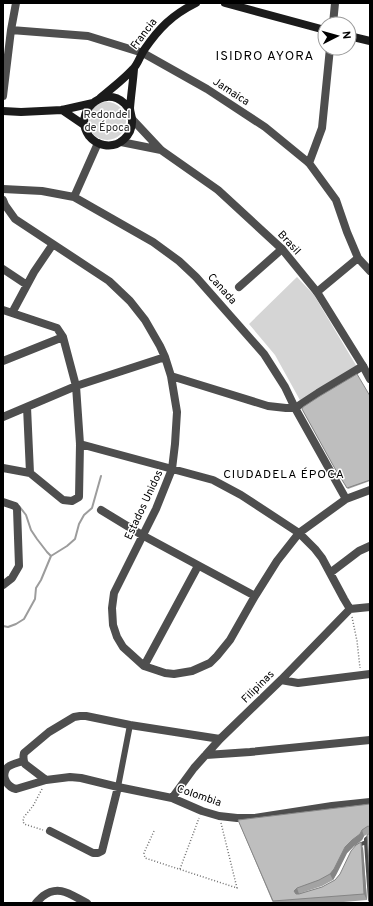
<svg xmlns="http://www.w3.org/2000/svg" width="373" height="906" viewBox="0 0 373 906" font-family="Overpass,sans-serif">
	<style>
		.green { fill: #d5d5d5 }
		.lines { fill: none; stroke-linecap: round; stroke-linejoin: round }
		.stream { stroke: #9c9c9c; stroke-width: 2 }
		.path { stroke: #707070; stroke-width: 1.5; stroke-dasharray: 1 2; stroke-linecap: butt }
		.service { stroke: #4e4e4e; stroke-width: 4 }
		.pedestrian { stroke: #4e4e4e; stroke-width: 6 }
		.minor { stroke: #4e4e4e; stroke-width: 8 }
		.tertiary { stroke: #4e4e4e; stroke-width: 8 }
		.secondary { stroke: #1b1b1b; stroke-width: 8 }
		.wall { fill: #a3a3a3 }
		.shaded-wall { fill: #858585 }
		.building { fill: #bebebe; stroke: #858585 }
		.labels { text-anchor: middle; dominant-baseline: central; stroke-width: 3; stroke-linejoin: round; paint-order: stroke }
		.street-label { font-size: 11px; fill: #000; stroke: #fff }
		.park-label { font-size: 11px; fill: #2c2c2c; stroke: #fff }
		.neighbourhood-label { font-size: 12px; letter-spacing: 1px; fill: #000; stroke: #fff }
		.quarter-label { font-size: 13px; letter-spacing: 1px; fill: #000; stroke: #fff }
	</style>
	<rect width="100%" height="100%" fill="#fff"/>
	<path class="green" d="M88 121a19 19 0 1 1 38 0a19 19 0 1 1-38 0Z
		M 297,277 L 314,295 L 357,367 L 301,402 L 275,355 L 249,324 Z"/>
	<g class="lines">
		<path class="stream" d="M 51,556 L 67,546 L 75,539 L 79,524 L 84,515 L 92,508 L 101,476
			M 3,626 L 8,627 L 16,624 L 24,619 L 35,599 L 36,588 L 41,580 L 51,556 L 47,552 L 37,539 L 31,530 L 26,515 L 19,506"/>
		<path class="path" d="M 352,617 L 357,641 L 360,668
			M 42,789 L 33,806 L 24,817 L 23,821 L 24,824 L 43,830
			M 154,831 L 144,853 L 145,858 L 237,888 L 221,823
			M 180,869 L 199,818"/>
		<path class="service" d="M 370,836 L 366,839 L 366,842 L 370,900
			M 357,846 L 366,842"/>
		<path class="pedestrian" d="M 118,787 L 130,725"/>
		<path class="minor" d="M 333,24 L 335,3
			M 11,30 L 88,36 L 143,53 L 207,89 L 265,127 L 309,163 L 336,200 L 347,232 L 358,258 L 370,271
			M 3,96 L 11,30 L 16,3
			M 309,163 L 322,128 L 330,48
			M 3,189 L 42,191 L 74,197 L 153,242 L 179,261 L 196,277 L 264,354 L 285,387 L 295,408 L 346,499
			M 74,197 L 98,143
			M 3,200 L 5,205 L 15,219 L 109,281 L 130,301 L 145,320 L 160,346 L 165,357 L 171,376 L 177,412 L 175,444 L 172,469 L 156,509 L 114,593 L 112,608 L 113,625 L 117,637 L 123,647 L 144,666 L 165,673 L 174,674 L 192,671 L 210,663 L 217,656 L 230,640 L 255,596 L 277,561 L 299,533 L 346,499 L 370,490
			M 3,269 L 27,285 L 34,272 L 53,244
			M 239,287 L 282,249
			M 317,292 L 358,258
			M 3,310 L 12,313
			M 3,361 L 63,337
			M 171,376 L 268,406 L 286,408 L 295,408 L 318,393 L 363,366
			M 27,407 L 30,473
			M 3,417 L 76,386 L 165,357
			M 80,444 L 213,480 L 241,495 L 299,533 L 315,549 L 322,558 L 344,599 L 350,609
			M 3,468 L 30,473 L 63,500 L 72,501 L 79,497 L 80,444 L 76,386 L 63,337 L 57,328 L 12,313 L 27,285
			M 3,502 L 15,506 L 17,509 L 19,566 L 12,578 L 3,585
			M 101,510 L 142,535 L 255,596
			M 330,573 L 359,551 L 370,546
			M 144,666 L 198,566
			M 281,680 L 298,683 L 370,674
			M 220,739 L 130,725 L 86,716 L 80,716 L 74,717 L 49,732 L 24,753 C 23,757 23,760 25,764 L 46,780 L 70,777 L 81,778 L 118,787 L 172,798 L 202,811 L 219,816 L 237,818 L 254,818 L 332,806 L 370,802
			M 206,755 L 250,752 L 370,740
			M 23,761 C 18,763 9,764 6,769 C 1,778 8,787 16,789 L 46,780
			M 172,798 L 194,768 L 220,739 L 281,680 L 350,609 L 370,607
			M 50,831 L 93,853 L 98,853 L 102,851 L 118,787
			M 36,903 C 38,900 40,899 43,896 C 59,884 71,895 87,903"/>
		<path class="tertiary" d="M 132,119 L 161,150 L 218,190 L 282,249 L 317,292 L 363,366 L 370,379
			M 121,142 L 161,150"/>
		<path class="secondary" d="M 225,3 L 325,30
			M 349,36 L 370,41
			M 100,98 C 111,89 124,79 133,69 C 138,64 140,56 144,50 C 159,28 172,15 196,3
			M 62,110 L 84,125
			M 130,110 C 128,108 126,105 124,103 C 103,84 72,113 89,136 C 93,141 98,144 104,145 C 119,148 133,135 132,120 C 132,116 130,112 130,108 C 131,95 133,82 134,69
			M 3,111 L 21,112 L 62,110 L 93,103"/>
	</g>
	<path class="wall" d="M 370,396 L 370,481 L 348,489 L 335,468 L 303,411 Z
		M 370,804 L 370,833 L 364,836 L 362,840 L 354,846 L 347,853 L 336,875 L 333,880 L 322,886 L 298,894 L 322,887 L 335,880 L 363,848 L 367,900 L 332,903 L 273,903 L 238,820 Z"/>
	<path class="shaded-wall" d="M 362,830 L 364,836 L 362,840 L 354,846 L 347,853 L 336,875 L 333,880 L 330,874 L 345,847 Z
		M 361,842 L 363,848 L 367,900 L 364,894 Z
		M 297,888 L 299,894 L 297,897 L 294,891 Z"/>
	<path class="building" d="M 357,374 L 370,396 L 370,480 L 347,488 L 334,467 L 302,409 L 303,407 L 320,396 Z
		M 370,804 L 370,827 L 368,826 L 362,830 L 360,834 L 352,840 L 345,847 L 334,869 L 330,874 L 319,880 L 297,888 L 294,891 L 296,894 L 299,894 L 322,887 L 335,880 L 340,874 L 351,851 L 356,845 L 361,842 L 364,894 L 273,901 L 238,820 Z
		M 370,833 L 370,878 L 367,835 Z"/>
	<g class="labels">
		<g class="street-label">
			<text transform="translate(144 34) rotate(-53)">Francia</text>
			<text transform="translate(231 92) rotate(33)">Jamaica</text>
			<text transform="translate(289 243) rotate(47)">Brasil</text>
			<text transform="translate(222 289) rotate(48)">Canada</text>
			<text transform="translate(144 505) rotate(-65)">Estados Unidos</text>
			<text transform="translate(258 687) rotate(-45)">Filipinas</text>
			<text transform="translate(199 796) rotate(19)">Colombia</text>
		</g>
		<g class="park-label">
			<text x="107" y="115">Redondel<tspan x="107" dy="13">de Época</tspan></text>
		</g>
		<g class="neighbourhood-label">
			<text x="284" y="475">CIUDADELA ÉPOCA</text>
		</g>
		<g class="quarter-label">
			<text x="265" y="57">ISIDRO AYORA</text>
		</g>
	</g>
	<rect width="373" height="906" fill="none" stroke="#000000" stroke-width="8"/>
	<g transform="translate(337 36) rotate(84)"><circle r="19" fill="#ffffff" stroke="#999999"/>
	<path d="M0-3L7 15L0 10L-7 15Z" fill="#000000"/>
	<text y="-6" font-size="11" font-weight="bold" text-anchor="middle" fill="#000000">N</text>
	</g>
</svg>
